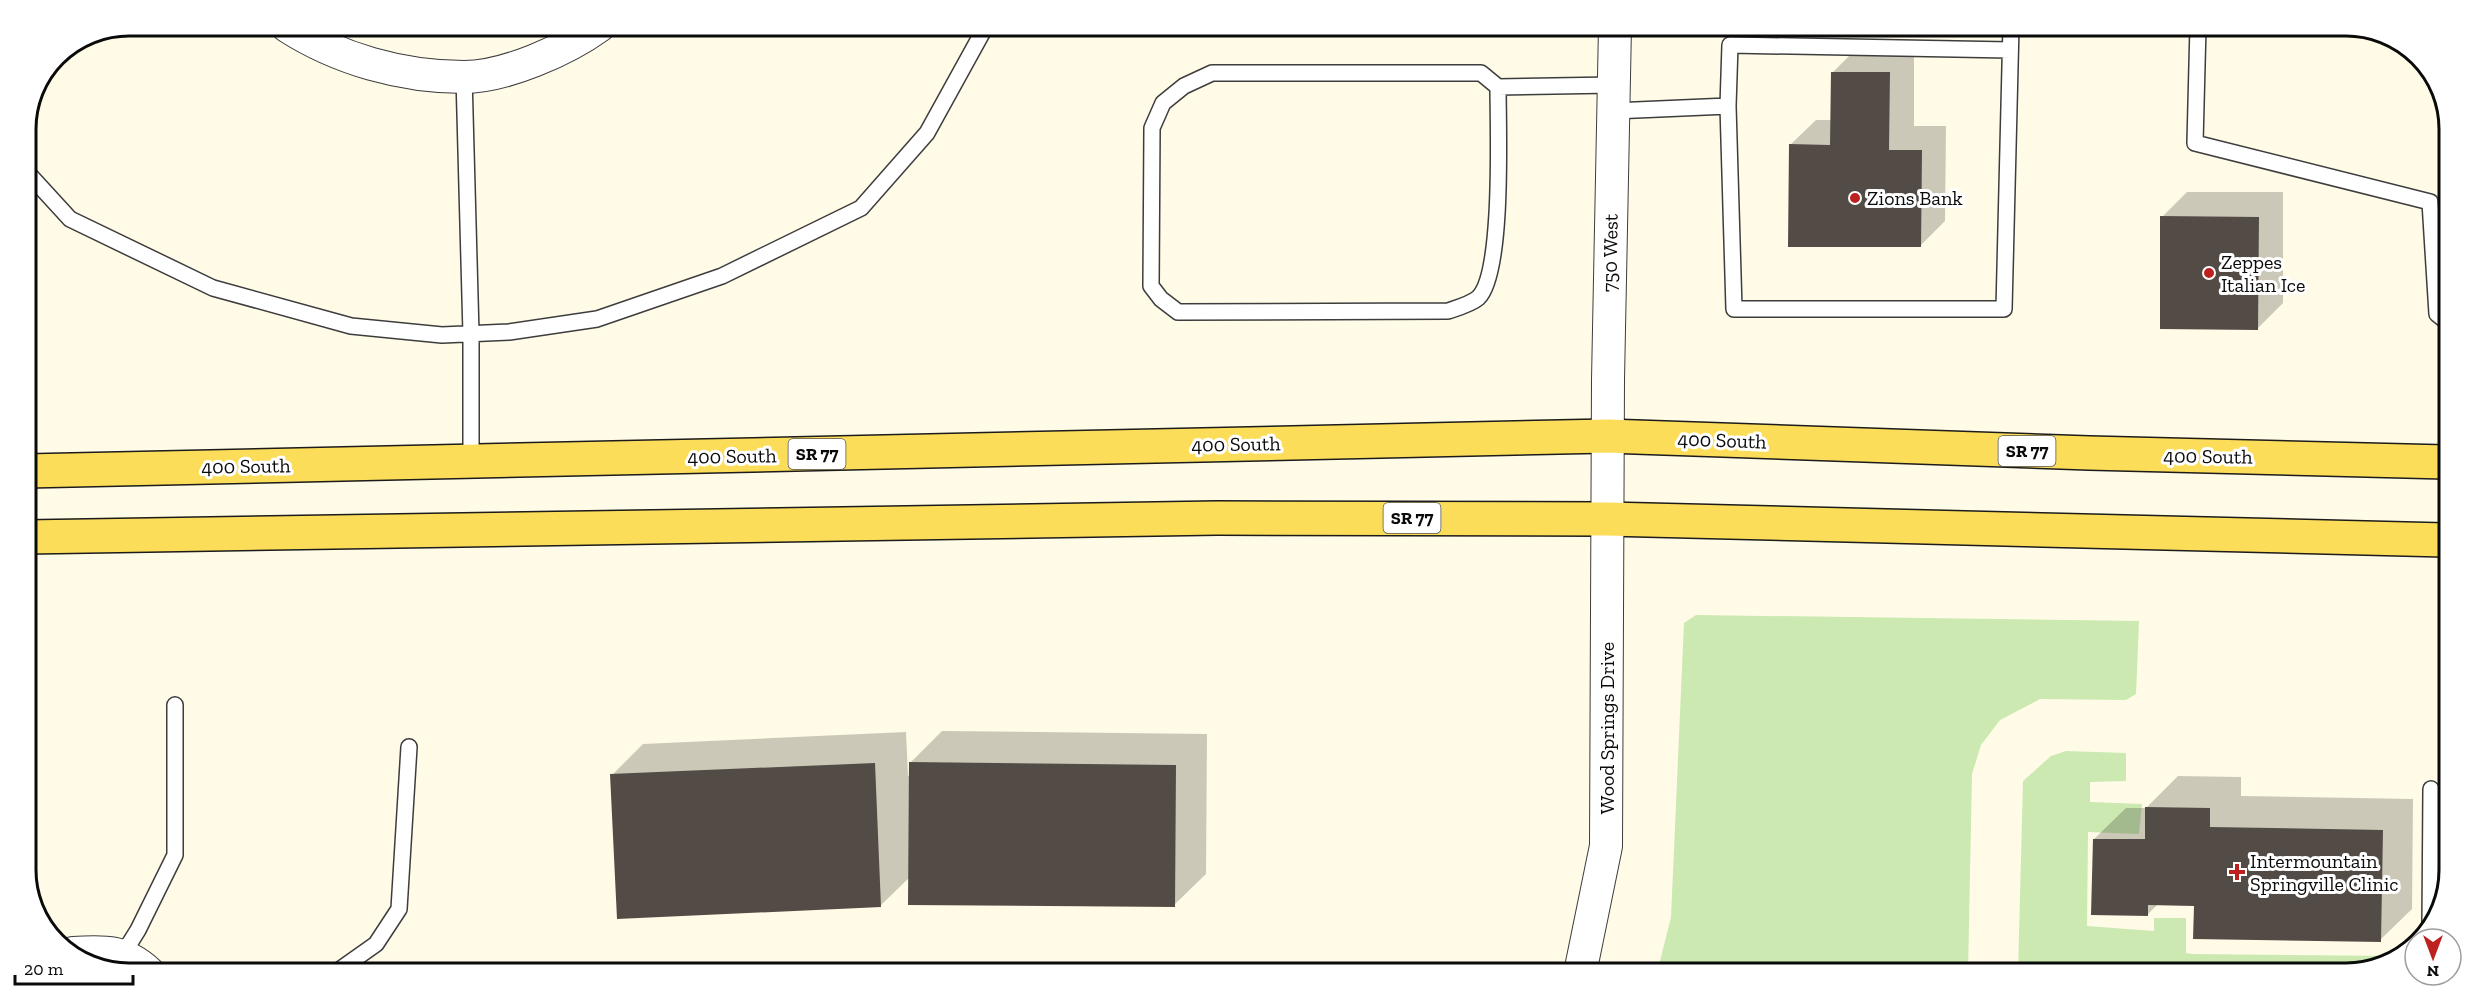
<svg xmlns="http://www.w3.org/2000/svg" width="2475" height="999" viewBox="0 0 2475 999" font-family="'Zilla Slab',serif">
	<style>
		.green { fill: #cbe9b1 }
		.shadow { fill: #0003 }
		.building { fill: #534c46 }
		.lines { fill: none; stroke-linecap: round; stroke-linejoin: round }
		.lane-casing { stroke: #3d3d3d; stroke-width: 18 }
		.street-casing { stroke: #3d3d3d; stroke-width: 34 }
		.primary-casing { stroke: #1b1b1b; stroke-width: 36 }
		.lane { stroke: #fff; stroke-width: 15 }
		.street { stroke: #fff; stroke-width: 32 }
		.primary { stroke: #fcdd5a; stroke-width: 33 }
		.poi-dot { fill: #bc2120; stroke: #fff; stroke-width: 2 }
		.labels { text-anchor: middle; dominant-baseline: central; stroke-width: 6; stroke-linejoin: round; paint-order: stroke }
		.shield { fill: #fff; stroke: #545454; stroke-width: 1.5 }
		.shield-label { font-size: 18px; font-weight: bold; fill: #0a0a0a }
		.poi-label { font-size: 20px; fill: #0a0a0a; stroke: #fff; text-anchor: start }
		.street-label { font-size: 20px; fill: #0a0a0a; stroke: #fff }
		.rim { fill: none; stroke: #0a0a0a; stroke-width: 3 }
	</style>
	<rect width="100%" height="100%" fill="#fffbe7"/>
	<path class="green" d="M 1696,615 L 2139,621 L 2136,694 L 2126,700 L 2040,699 L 2000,720 L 1981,745 L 1972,774 L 1968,973 L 1657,973 L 1671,917 L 1684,623 Z
		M 2066,751 L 2126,753 L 2126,781 L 2090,782 L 2090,802 L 2142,804 L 2139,834 L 2088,832 L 2087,926 L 2154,931 L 2154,918 L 2186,918 L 2186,953 L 2192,954 L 2402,956 L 2347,973 L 2018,973 L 2023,781 L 2051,756 Z"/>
	<path class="shadow" d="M 1857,48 L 1914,48 L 1914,126 L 1946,126 L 1945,221 L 1920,246 L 1790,145 L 1816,120 L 1832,120 L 1832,73 Z
		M 2187,192 L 2283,192 L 2283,303 L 2258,328 L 2162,217 Z
		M 942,731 L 1207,734 L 1206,874 L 1174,905 L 910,877 L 880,906 L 612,775 L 643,744 L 906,732 L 908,776 L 910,776 L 910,763 Z
		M 2178,776 L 2241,777 L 2241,796 L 2413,799 L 2412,909 L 2380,940 L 2196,904 L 2159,903 L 2148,914 L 2094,839 L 2126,808 L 2146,808 Z"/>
	<path class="building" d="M 1831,72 L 1890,72 L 1889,150 L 1922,150 L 1921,247 L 1788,247 L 1789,144 L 1830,145 Z
		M 2160,216 L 2259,217 L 2258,330 L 2160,329 Z
		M 909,762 L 1176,765 L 1175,907 L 908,905 Z
		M 875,763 L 881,907 L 617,919 L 610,774 Z
		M 2145,807 L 2210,808 L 2210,827 L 2383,830 L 2381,942 L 2193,939 L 2194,906 L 2148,905 L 2148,916 L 2091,915 L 2093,839 L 2145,839 Z"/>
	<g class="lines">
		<defs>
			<path id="lane" d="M 2198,26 L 2195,143 L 2430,202 L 2437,314 L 2447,322
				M 464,77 L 471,334 L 471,461
				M 1498,87 C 1498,126 1504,274 1478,298 C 1471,304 1457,308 1448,311 L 1178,312 L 1161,299 L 1151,286 L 1152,128 L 1163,103 L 1184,86 L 1212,73 L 1481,73 L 1498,87 L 1613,85
				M 1728,106 L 1730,45 L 2010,50
				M 1613,111 L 1728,106 L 1734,309 L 2004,309 L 2011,26
				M 26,171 L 70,219 L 213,288 L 351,326 L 442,335 L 509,332 L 597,319 L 722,276 L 861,208 L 927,133 L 986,26
				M 2430,924 L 2431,789
				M 123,954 L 138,930 L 175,855 L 175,705
				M 335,973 L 376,944 L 399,909 L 409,747"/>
			<path id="street" d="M 287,26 C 338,59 402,77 464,77 C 505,77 566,50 599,26
				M 73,953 C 105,951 125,950 149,973
				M 1580,973 L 1606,846 L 1608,380 L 1615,26"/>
			<path id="primary" d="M 26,471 L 1607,436 L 2089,453 L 2446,462
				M 26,537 L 1217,518 L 1607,519 L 2445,540"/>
		</defs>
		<use href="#lane" class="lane-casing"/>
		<use href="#street" class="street-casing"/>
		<use href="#primary" class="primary-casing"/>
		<use href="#lane" class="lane"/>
		<use href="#street" class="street"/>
		<use href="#primary" class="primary"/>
	</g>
	<g class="poi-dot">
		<circle cx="1855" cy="198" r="6"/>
		<circle cx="2209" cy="273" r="6"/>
		<path d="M2234 863h6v6h6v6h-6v6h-6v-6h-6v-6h6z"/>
	</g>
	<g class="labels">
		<g class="shield">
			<rect x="1998.5" y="436" width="57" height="30" rx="4.5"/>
			<rect x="788.5" y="439" width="57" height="30" rx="4.5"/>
			<rect x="1383.5" y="503" width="57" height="30" rx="4.5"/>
		</g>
		<g class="shield-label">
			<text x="2027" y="451">SR 77</text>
			<text x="817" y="454">SR 77</text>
			<text x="1412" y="518">SR 77</text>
		</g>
		<g class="poi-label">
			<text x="1867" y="198">Zions Bank</text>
			<text x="2221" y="262">Zeppes<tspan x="2221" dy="23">Italian Ice</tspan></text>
			<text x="2250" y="861">Intermountain<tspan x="2250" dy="23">Springville Clinic</tspan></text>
		</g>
		<g class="street-label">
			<text transform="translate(1610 253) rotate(-89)">750 West</text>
			<text transform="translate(1722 440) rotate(2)">400 South</text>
			<text transform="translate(1236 444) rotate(-1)">400 South</text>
			<text transform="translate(732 456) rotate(-1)">400 South</text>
			<text transform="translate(2208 456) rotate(1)">400 South</text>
			<text transform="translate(246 466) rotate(-1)">400 South</text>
			<text transform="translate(1607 728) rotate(-90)">Wood Springs Drive</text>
		</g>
	</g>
	<path d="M0 0H2475V999H0ZM129 36H2346A93 93 0 0 1 2439 129V870A93 93 0 0 1 2346 963H129A93 93 0 0 1 36 870V129A93 93 0 0 1 129 36Z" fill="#fff" fill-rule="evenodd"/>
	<path class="rim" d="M129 36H2346A93 93 0 0 1 2439 129V870A93 93 0 0 1 2346 963H129A93 93 0 0 1 36 870V129A93 93 0 0 1 129 36Z"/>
	<g transform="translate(2433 957) rotate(180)"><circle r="28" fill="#ffffff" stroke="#9d9d9d" stroke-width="1.5"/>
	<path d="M0-4.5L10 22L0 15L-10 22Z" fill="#bc2120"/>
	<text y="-9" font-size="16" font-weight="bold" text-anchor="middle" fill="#0a0a0a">N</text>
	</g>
	<path d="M15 975v9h118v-9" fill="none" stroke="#0a0a0a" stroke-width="3"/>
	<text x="24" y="975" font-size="18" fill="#0a0a0a" stroke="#ffffff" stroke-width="4.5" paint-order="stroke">20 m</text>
</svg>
